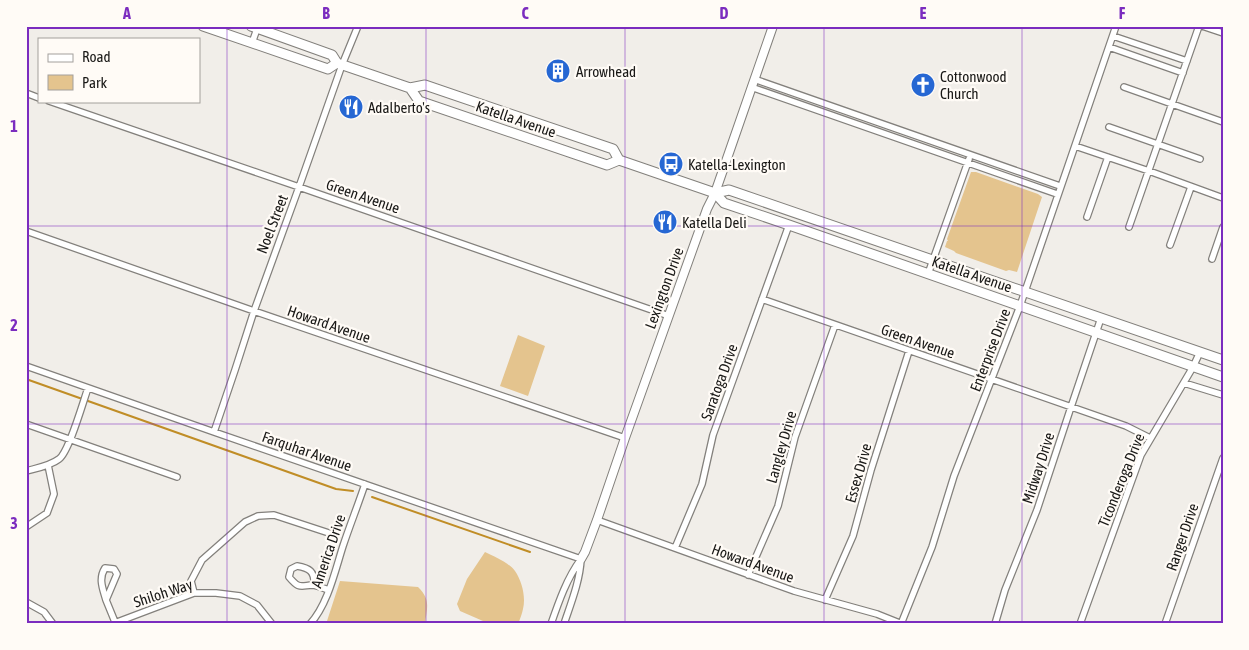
<svg xmlns="http://www.w3.org/2000/svg" width="1249" height="650" viewBox="0 0 1249 650" font-family="'Asap Condensed',sans-serif">
	<style>
		.green { fill: #e4c48e }
		.lines { fill: none; stroke-linecap: round; stroke-linejoin: round }
		.stream { stroke: #c08d26; stroke-width: 2 }
		.minor-casing { stroke: #83807c; stroke-width: 8 }
		.tertiary-casing { stroke: #83807c; stroke-width: 10 }
		.primary-casing { stroke: #83807c; stroke-width: 11 }
		.minor { stroke: #fff; stroke-width: 5.5 }
		.tertiary { stroke: #fff; stroke-width: 8 }
		.primary { stroke: #fff; stroke-width: 9 }
		.grid { fill: none; stroke: #7b2cbf; stroke-width: 1; stroke-opacity: 0.55 }
		.labels { text-anchor: middle; dominant-baseline: central; stroke-width: 4.5; stroke-linejoin: round; paint-order: stroke }
		.poi-label { font-size: 15px; fill: #191816; stroke: #fffbf6; text-anchor: start }
		.street-label { font-size: 15px; fill: #191816; stroke: #fffbf6 }
		.neatline { fill: none; stroke: #7b2cbf; stroke-width: 2 }
		.grid-label { font-size: 16px; text-anchor: middle; font-weight: bold; fill: #7b2cbf }
	</style>
	<rect width="100%" height="100%" fill="#f1eee9"/>
	<path class="green" d="M 971,172 L 976,172 L 1038,194 L 1042,197 L 1017,272 L 1009,270 L 1006,271 L 956,253 L 954,251 L 945,247 L 947,241 L 948,241 L 947,239 Z
		M 518,335 L 545,346 L 528,396 L 500,386 Z
		M 485,552 C 495,557 508,562 515,571 C 522,581 526,597 523,609 C 522,614 520,619 518,624 L 498,624 L 483,621 L 460,611 L 457,604 L 467,579 Z
		M 340,581 L 418,587 C 431,600 427,607 425,624 L 329,624 L 327,621 Z"/>
	<g class="lines">
		<path class="stream" d="M 26,379 L 336,489 L 353,491
			M 372,497 L 530,552"/>
		<defs>
			<path id="minor" d="M 1202,26 L 1223,33
				M 1113,36 L 1187,61
				M 252,43 L 258,26
				M 1109,47 L 1183,73
				M 754,79 L 1060,186
				M 751,87 L 1057,194
				M 1124,87 L 1223,122
				M 26,93 L 39,98
				M 49,101 L 299,187 L 669,316
				M 1109,127 L 1200,159
				M 1075,146 L 1149,171 L 1223,198
				M 1087,217 L 1108,157
				M 1129,227 L 1199,26
				M 26,231 L 254,311 L 625,438
				M 1170,245 L 1191,187
				M 1212,259 L 1223,227
				M 928,274 L 969,159
				M 762,299 L 1126,426 L 1150,438
				M 26,366 L 214,432 L 581,559
				M 1184,383 L 1223,395
				M 26,424 L 177,477
				M 214,432 L 235,370 L 254,311 L 299,187 L 342,65 L 358,26
				M 26,471 C 37,468 50,466 59,459 C 69,452 83,402 88,388
				M 597,520 L 794,591 L 877,614 L 902,624
				M 26,527 L 47,513 L 54,494 L 48,465
				M 675,548 L 702,484 L 713,435 L 789,225
				M 748,575 L 778,506 L 795,437 L 835,325
				M 314,585 C 315,571 309,568 297,566 L 291,569 L 289,577 C 299,589 300,586 312,585 C 318,585 324,589 329,590
				M 194,593 L 191,581 L 202,560 L 245,522 L 258,516 L 274,515 L 335,535
				M 106,600 C 103,589 98,579 105,568 L 114,569 L 117,574 L 106,600 L 115,622
				M 825,600 L 853,536 L 871,470 L 909,351
				M 26,602 L 44,612 L 53,624
				M 112,624 L 194,593 L 216,593 L 240,596 L 257,605 L 272,624
				M 310,624 C 328,604 335,571 343,546 C 350,525 358,505 365,484
				M 551,624 C 559,601 567,578 581,559 C 580,581 571,603 564,624
				M 901,624 L 932,547 L 954,476 L 1020,306 L 1116,26
				M 995,624 L 1005,590 L 1037,510 L 1071,407 L 1101,318
				M 1080,624 L 1141,455 L 1193,367 L 1200,352
				M 1165,624 L 1223,458"/>
			<path id="tertiary" d="M 581,559 L 585,552 L 597,520 L 625,438 L 707,209 L 715,193 L 773,26"/>
			<path id="primary" d="M 203,26 L 328,69 L 337,63
				M 251,26 L 332,55 L 337,63 L 410,88 L 425,85 L 613,149 L 619,160 L 715,193 L 724,203 L 789,225 L 1223,377
				M 410,88 L 419,101 L 607,165 L 619,160
				M 715,193 L 729,190 L 1223,360"/>
		</defs>
		<use href="#minor" class="minor-casing"/>
		<use href="#tertiary" class="tertiary-casing"/>
		<use href="#primary" class="primary-casing"/>
		<use href="#minor" class="minor"/>
		<use href="#tertiary" class="tertiary"/>
		<use href="#primary" class="primary"/>
	</g>
	<path class="grid" d="M 227,26 L 227,624M 426,26 L 426,624M 625,26 L 625,624M 824,26 L 824,624M 1022,26 L 1022,624M 26,226 L 1223,226M 26,424 L 1223,424"/>
	<defs>
		<symbol id="building-disc" viewBox="-11 -11 22 22"><circle r="9.5" fill="#2667d3" stroke="#fffbf6"/><path d="M-4-6H4V6H1V3H-1V6H-4ZM-2.5-4.3h1.7v1.8h-1.7ZM.8-4.3h1.7v1.8H.8ZM-2.5-1h1.7V.8h-1.7ZM.8-1h1.7V.8H.8Z" fill="#fff"/></symbol>
		<symbol id="church-disc" viewBox="-11 -11 22 22"><circle r="9.5" fill="#2667d3" stroke="#fffbf6"/><path d="M-1.2-6h2.4v3.5h3.3v2.4h-3.3V6h-2.4V-.1h-3.3v-2.4h3.3Z" fill="#fff"/></symbol>
		<symbol id="restaurant-disc" viewBox="-11 -11 22 22"><circle r="9.5" fill="#2667d3" stroke="#fffbf6"/><path d="M-5-6h1v4h1v-4h1v4h1v-4h1v5L-1.5 .5V6h-2V.5L-5-1ZM5-6V6H3V1.5H1.5Q1.5-4 5-6Z" fill="#fff"/></symbol>
		<symbol id="bus-disc" viewBox="-11 -11 22 22"><circle r="9.5" fill="#2667d3" stroke="#fffbf6"/><path d="M-5-6H5V4H4V6H2V4H-2V6H-4V4H-5ZM-3.5-4V0h7V-4ZM-3.5 1.2v1.5H-2V1.2ZM2 1.2v1.5H3.5V1.2Z" fill="#fff"/></symbol>
	</defs>
	<g fill-rule="evenodd">
		<use href="#building-disc" x="544" y="57" width="28" height="28"/>
		<use href="#church-disc" x="909" y="71" width="28" height="28"/>
		<use href="#restaurant-disc" x="337" y="93" width="28" height="28"/>
		<use href="#bus-disc" x="657" y="150" width="28" height="28"/>
		<use href="#restaurant-disc" x="651" y="208" width="28" height="28"/>
	</g>
	<g class="labels">
		<g class="poi-label">
			<text x="576" y="71">Arrowhead</text>
			<text x="940" y="76">Cottonwood<tspan x="940" dy="17">Church</tspan></text>
			<text x="368" y="107">Adalberto's</text>
			<text x="688" y="164">Katella-Lexington</text>
			<text x="682" y="222">Katella Deli</text>
		</g>
		<g class="street-label">
			<text transform="translate(516 119) rotate(19)">Katella Avenue</text>
			<text transform="translate(363 196) rotate(19)">Green Avenue</text>
			<text transform="translate(272 224) rotate(-69)">Noel Street</text>
			<text transform="translate(972 274) rotate(19)">Katella Avenue</text>
			<text transform="translate(664 288) rotate(-70)">Lexington Drive</text>
			<text transform="translate(329 324) rotate(19)">Howard Avenue</text>
			<text transform="translate(918 341) rotate(19)">Green Avenue</text>
			<text transform="translate(990 350) rotate(-69)">Enterprise Drive</text>
			<text transform="translate(719 382) rotate(-70)">Saratoga Drive</text>
			<text transform="translate(781 447) rotate(-74)">Langley Drive</text>
			<text transform="translate(307 451) rotate(19)">Farquhar Avenue</text>
			<text transform="translate(1038 468) rotate(-72)">Midway Drive</text>
			<text transform="translate(858 473) rotate(-74)">Essex Drive</text>
			<text transform="translate(1121 480) rotate(-68)">Ticonderoga Drive</text>
			<text transform="translate(1182 537) rotate(-71)">Ranger Drive</text>
			<text transform="translate(328 551) rotate(-71)">America Drive</text>
			<text transform="translate(753 563) rotate(20)">Howard Avenue</text>
			<text transform="translate(163 593) rotate(-18)">Shiloh Way</text>
		</g>
	</g>
	<rect width="1249" height="650" fill="none" stroke="#fffbf6" stroke-width="55"/>
	<rect x="38" y="38" width="162" height="65" fill="#fffbf6" stroke="#a3a09c"/>
	<rect x="48" y="54" width="25" height="8" fill="#ffffff" stroke="#a3a09c"/>
	<text x="82" y="62" font-size="15" fill="#191816">Road</text>
	<rect x="48" y="75" width="25" height="15" fill="#e4c48e" stroke="#a3a09c"/>
	<text x="82" y="88" font-size="15" fill="#191816">Park</text>
	<rect x="28" y="28" width="1194" height="594" class="neatline"/>
	<g class="grid-label">
		<text x="127" y="19">A</text>
		<text x="326" y="19">B</text>
		<text x="525" y="19">C</text>
		<text x="724" y="19">D</text>
		<text x="923" y="19">E</text>
		<text x="1122" y="19">F</text>
		<text x="14" y="132">1</text>
		<text x="14" y="331">2</text>
		<text x="14" y="529">3</text>
	</g>
</svg>
